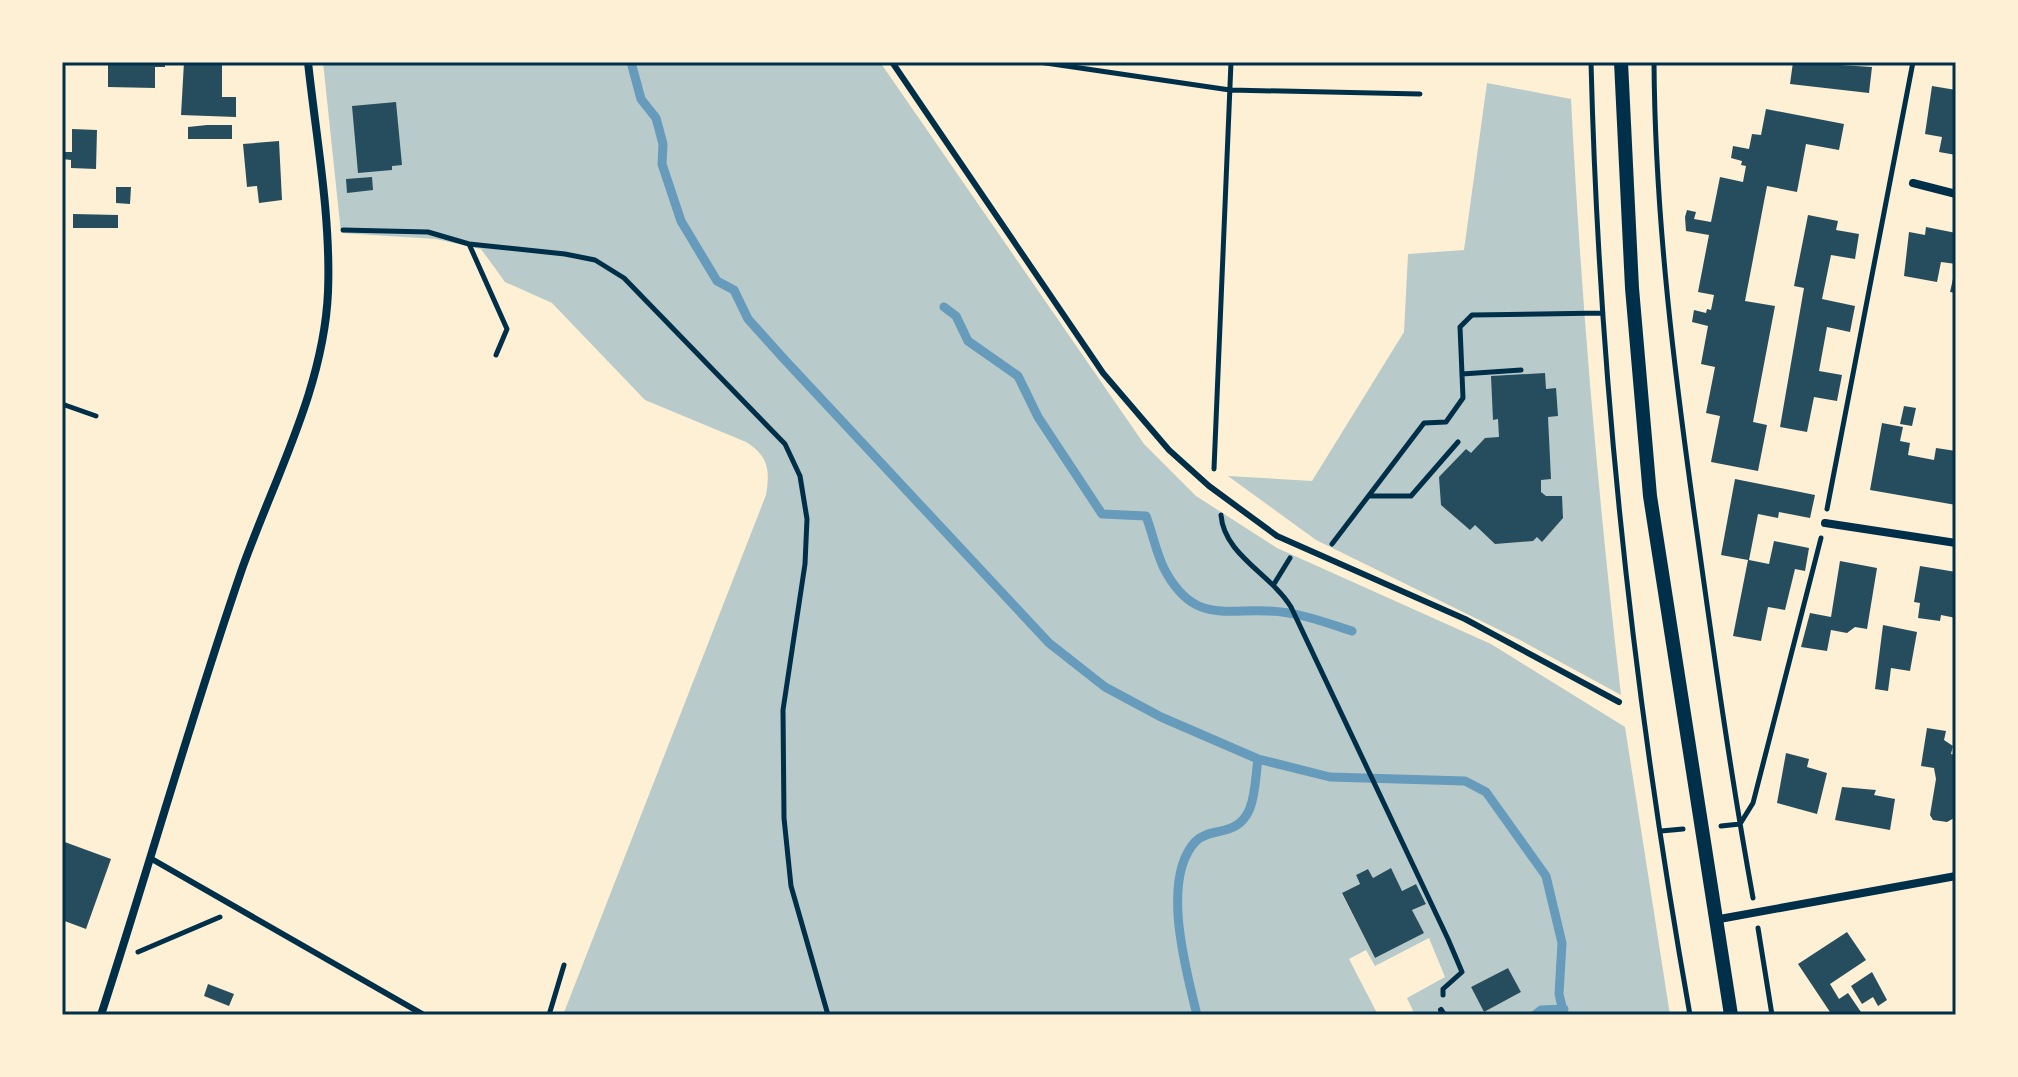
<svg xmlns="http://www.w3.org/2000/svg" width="2018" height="1077" viewBox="0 0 2018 1077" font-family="'Nunito Sans',sans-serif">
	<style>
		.green { fill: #b9caca; fill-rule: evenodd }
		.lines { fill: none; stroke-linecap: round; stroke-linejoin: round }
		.stream { stroke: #669bbc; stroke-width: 9 }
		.building { fill: #264d5e }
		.path { stroke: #003049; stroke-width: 5 }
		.service { stroke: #003049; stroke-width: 6 }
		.minor { stroke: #003049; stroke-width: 8 }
		.tertiary { stroke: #003049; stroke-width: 14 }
		.neatline { fill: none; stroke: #003049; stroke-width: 3 }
	</style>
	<rect width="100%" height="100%" fill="#fdf0d5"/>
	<path class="green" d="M 323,62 L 880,62 L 1144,444 L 1196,496 L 1277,548 L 1491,644 L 1625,727 L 1670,1015 L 1415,1015 L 1407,998 L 1445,977 L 1429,938 L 1375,966 L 1366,950 L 1349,959 L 1378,1015 L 563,1015 L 766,495 C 770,471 769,456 746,442 L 645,400 L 552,303 L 505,282 L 481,249 L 436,239 L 341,233 ZM 1368,869 L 1373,878 L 1390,869 L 1402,891 L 1416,884 L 1426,903 L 1412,910 L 1423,933 L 1375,958 L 1342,894 L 1360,884 L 1356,875 ZM 1508,968 L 1521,992 L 1484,1012 L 1471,987 Z
		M 1487,83 L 1571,99 C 1581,299 1598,496 1621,695 L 1520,640 L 1316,540 L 1228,476 L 1312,481 L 1404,332 L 1408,254 L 1464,250 Z"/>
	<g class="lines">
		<path class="stream" d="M 631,62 L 641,99 L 656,118 L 663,144 L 662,164 L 681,221 L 717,281 L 734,290 L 748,319 L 784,359 L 1049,643 L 1105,687 L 1161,717 L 1258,759 L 1330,777 L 1465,781 L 1486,792 L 1546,876 L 1562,943 L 1559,994 L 1564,1015
			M 944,307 L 956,316 L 968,341 L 1018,376 L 1038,417 L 1102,514 L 1146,516 C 1153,534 1157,558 1167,574 C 1195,622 1223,609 1268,611 C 1298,612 1324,622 1352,631
			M 1197,1015 C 1186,970 1160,878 1196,841 C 1204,833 1215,833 1225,830 C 1257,823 1254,786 1258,759
			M 1535,1015 L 1541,1010 L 1564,1009"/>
	</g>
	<path class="building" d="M 150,62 L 165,62 L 165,67 L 155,67 L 155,88 L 108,87 L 108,64 Z
		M 184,62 L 222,62 L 222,97 L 236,97 L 236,117 L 181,115 Z
		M 1793,62 L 1872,67 L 1869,93 L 1790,84 Z
		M 1932,86 L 1956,90 L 1956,155 L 1939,152 L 1942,137 L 1925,134 Z
		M 396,102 L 402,165 L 392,166 L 392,170 L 358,173 L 352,106 Z
		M 1766,109 L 1844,124 L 1839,150 L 1806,144 L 1797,192 L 1767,186 L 1745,301 L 1775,306 L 1753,422 L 1767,425 L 1758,471 L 1711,462 L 1720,416 L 1706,413 L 1715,367 L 1701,364 L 1708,326 L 1692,322 L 1694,310 L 1706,313 L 1707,309 L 1711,310 L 1714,295 L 1698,292 L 1709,235 L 1686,231 L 1685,217 L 1687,210 L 1696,212 L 1694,219 L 1711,222 L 1720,177 L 1743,182 L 1746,166 L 1741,165 L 1742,161 L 1731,158 L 1733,146 L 1749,149 L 1752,134 L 1761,135 Z
		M 207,125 L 232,125 L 232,139 L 188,139 L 188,127 Z
		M 72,129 L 97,130 L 96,169 L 71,168 L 71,160 L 62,159 L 62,152 L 72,152 Z
		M 279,141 L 282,200 L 259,203 L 257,186 L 247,187 L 243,144 Z
		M 372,177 L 373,190 L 347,193 L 346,179 Z
		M 116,187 L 131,187 L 130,204 L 116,203 Z
		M 73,214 L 118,215 L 118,228 L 73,228 Z
		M 1808,215 L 1838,221 L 1836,230 L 1859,234 L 1855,259 L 1831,255 L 1822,299 L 1855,306 L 1850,332 L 1827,327 L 1819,371 L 1842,375 L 1837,401 L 1814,397 L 1807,432 L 1780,427 L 1804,288 L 1794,286 Z
		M 1926,227 L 1956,233 L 1956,264 L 1941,262 L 1937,282 L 1904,276 L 1909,232 L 1925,235 Z
		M 1955,270 L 1956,271 L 1956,293 L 1950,292 Z
		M 1545,373 L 1546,389 L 1556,388 L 1558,416 L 1548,417 L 1551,479 L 1541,480 L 1541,492 L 1546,496 L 1562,496 L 1563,518 L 1542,542 L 1537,537 L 1533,541 L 1495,544 L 1475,525 L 1470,530 L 1441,505 L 1439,477 L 1466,449 L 1471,453 L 1485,438 L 1499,437 L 1498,419 L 1493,420 L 1491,376 Z
		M 1904,406 L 1916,408 L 1912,426 L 1900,424 Z
		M 1882,423 L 1903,427 L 1900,441 L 1910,443 L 1908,455 L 1934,460 L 1936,448 L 1956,451 L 1956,505 L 1870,490 Z
		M 1735,479 L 1815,495 L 1810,518 L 1779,512 L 1778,518 L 1758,514 L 1749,560 L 1769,564 L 1774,541 L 1809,548 L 1805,571 L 1795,569 L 1785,610 L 1768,607 L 1761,641 L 1733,636 L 1748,560 L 1721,555 Z
		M 1840,561 L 1877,568 L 1867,629 L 1855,627 L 1847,633 L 1831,630 L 1827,651 L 1801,647 L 1810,613 L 1831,617 Z
		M 1920,566 L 1956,572 L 1956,618 L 1941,615 L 1940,621 L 1918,618 L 1920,603 L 1914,602 Z
		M 1883,625 L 1917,632 L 1910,671 L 1891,668 L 1888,691 L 1875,689 Z
		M 1927,728 L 1946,731 L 1944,740 L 1953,746 L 1951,754 L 1956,755 L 1956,817 L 1947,822 L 1933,820 L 1930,815 L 1936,779 L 1934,768 L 1921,766 Z
		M 1786,753 L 1809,759 L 1807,767 L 1827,773 L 1817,814 L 1777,803 Z
		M 1842,787 L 1876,790 L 1874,795 L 1895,799 L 1890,830 L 1835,820 Z
		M 62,841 L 111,859 L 86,929 L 62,920 Z
		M 1391,868 L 1402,891 L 1416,884 L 1426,904 L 1412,910 L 1424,933 L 1375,958 L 1342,893 L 1360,884 L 1356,875 L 1368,869 L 1373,878 Z
		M 1847,932 L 1866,960 L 1830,984 L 1839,999 L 1848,993 L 1863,1015 L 1832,1015 L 1798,964 Z
		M 1508,968 L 1521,992 L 1484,1012 L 1471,987 Z
		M 1872,972 L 1887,1000 L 1878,1006 L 1873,997 L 1862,1004 L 1851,986 Z
		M 208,984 L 234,994 L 229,1006 L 204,996 Z"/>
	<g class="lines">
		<path class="path" d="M 1039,62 L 1230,90 L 1420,94
			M 1591,62 C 1599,382 1634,700 1690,1015
			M 1654,62 C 1655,220 1675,377 1697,533 C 1714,655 1731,777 1753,898
			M 343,230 L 428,232 L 469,244 L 565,254 L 595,260 L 624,278 L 785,444 L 800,476 L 807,519 L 805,564 L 783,710 L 784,818 L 791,886 L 828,1015
			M 469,244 L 507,329 L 496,355
			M 1462,374 L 1521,370
			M 62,404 L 96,416
			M 1214,469 L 1231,62
			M 1369,496 L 1411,496 L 1458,442
			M 1827,509 L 1913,62
			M 1221,515 C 1224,555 1271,574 1291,607 L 1448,939 L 1462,972 L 1443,989 L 1443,995
			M 1332,544 L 1424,423 L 1446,422 L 1463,398 L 1460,327 L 1472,315 L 1603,313
			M 1274,584 L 1290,558
			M 1740,824 L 1753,803 L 1821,538
			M 1721,826 L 1740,824
			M 1661,831 L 1683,829
			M 1758,928 L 1772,1015
			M 138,952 L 220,917
			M 549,1015 L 564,965"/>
		<path class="service" d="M 892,62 L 1103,373 L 1169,450 L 1209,486 L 1277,536 L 1465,619 L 1619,702
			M 150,858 L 424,1015
			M 1441,1010 L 1444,1015"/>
		<path class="minor" d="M 1913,183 L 1956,194
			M 1825,523 L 1956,543
			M 1714,920 L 1956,876
			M 101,1015 C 149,867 191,717 242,569 C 274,479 324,388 328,292 C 331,216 316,137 308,62"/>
		<path class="tertiary" d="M 1621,62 L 1632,288 L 1650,496 L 1731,1015"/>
	</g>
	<rect width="2018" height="1077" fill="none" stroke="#fdf0d5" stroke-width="128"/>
	<rect x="64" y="64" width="1890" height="949" class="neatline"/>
</svg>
